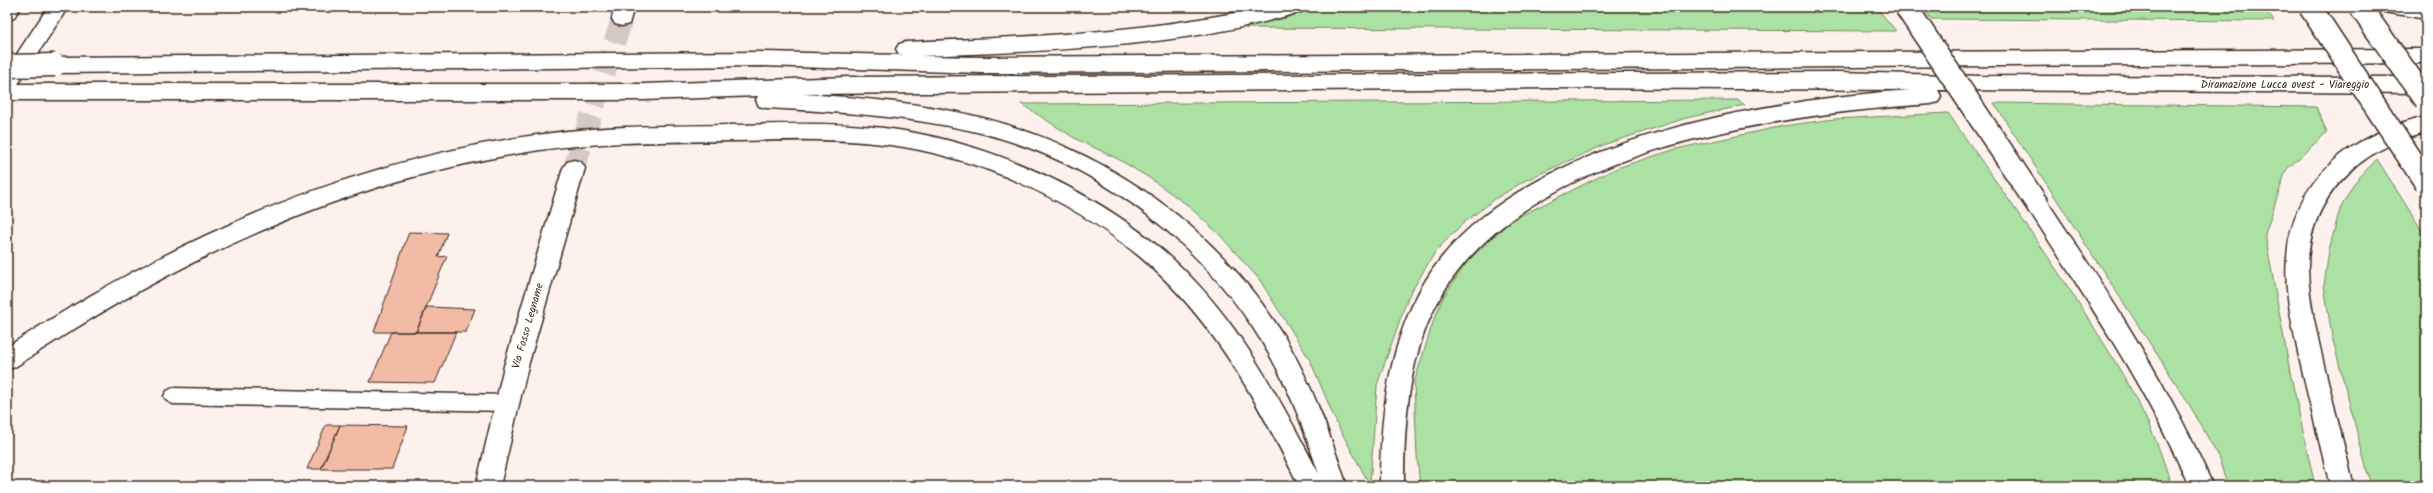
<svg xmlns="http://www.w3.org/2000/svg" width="2433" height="493" viewBox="0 0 2433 493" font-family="Kalam,sans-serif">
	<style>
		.green { fill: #ace1a4; stroke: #748661 }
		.building { fill: #f2bba6; stroke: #3b2a1e }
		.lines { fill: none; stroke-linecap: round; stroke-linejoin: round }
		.street-tunnel { stroke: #d5c9c4; stroke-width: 22; stroke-dasharray: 22 11; stroke-linecap: butt }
		.lane-casing { stroke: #3b2a1e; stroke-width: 3 }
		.street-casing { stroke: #3b2a1e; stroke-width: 3 }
		.highway-casing { stroke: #3b2a1e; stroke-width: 3 }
		.lane { fill: #fff; fill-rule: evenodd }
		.street { fill: #fff; fill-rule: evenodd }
		.highway { fill: #fff; fill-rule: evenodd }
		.secondary-bridge-casing { stroke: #3b2a1e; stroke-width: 25; stroke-linecap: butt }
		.highway-bridge-casing { stroke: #3b2a1e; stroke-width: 25; stroke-linecap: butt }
		.secondary-bridge { stroke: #fff; stroke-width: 22 }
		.highway-bridge { stroke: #fff; stroke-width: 22 }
		.labels { text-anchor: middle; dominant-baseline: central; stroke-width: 3; stroke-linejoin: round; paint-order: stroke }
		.street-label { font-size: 11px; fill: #3b2a1e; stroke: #fff }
	</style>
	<rect width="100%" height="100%" fill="#fcf1ed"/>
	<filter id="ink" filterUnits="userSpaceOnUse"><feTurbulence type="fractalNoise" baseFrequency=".025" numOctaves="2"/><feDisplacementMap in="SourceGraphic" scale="8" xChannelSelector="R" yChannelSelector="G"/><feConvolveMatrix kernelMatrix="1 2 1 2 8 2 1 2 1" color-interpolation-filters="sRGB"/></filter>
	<g filter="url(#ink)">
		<path class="green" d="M 1319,7 L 1876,7 L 1896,31 L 1245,28 Z
			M 1923,7 L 2263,7 L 2274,21 L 1931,19 Z
			M 1737,100 L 1745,105 L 1686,118 L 1606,144 L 1526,180 L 1495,199 L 1461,225 L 1435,252 L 1408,297 L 1377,385 L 1370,485 L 1337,424 L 1310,360 L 1259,279 L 1218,233 L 1186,204 L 1151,179 L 1118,159 L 1076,139 L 1021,104 Z
			M 1994,103 L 2316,107 L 2327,132 L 2286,170 L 2265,234 L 2290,372 L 2315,486 L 2228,486 L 2217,454 L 2188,402 Z
			M 1948,113 C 1996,182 2045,250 2090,321 C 2122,372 2156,427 2171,486 L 1420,486 L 1417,456 L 1414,383 L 1433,322 L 1443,298 L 1466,263 L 1510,221 L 1617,168 L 1676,149 L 1783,126 L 1834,119 Z
			M 2377,159 L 2426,237 L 2426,486 L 2371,486 L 2332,337 L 2324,285 L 2329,250 L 2340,209 L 2355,182 Z"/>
		<path class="building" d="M 409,232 L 447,233 L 438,257 L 447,256 L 416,332 L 374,332 Z
			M 427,307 L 475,309 L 466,332 L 416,332 Z
			M 391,332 L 456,332 L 435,383 L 370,382 Z
			M 326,425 L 340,425 L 321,469 L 307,469 Z
			M 340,425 L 408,426 L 392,469 L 321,469 Z"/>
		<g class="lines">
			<path class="street-tunnel" d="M 574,168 L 622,19"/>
			<defs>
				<path id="lane" d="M 173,388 L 507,395 L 513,398 L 516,403 L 513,408 L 507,411 L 173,404 L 167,401 L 164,396 L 167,391 Z"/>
				<path id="street" d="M 614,7 L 634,7 L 629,24 L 622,26 L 615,24 L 612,19 Z
					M 574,160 L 581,162 L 585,168 L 528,366 L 500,486 L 476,486 L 504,366 L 563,168 L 567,162 Z"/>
				<path id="highway" d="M 7,7 L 21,7 L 14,18 L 7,20 Z
					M 48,7 L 68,7 L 18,84 L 643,84 L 849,77 L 1839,72 L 1981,76 L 2426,77 L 2426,93 L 1938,90 L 1941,96 L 1938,102 L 1931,104 C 1775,115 1526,148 1440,298 C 1408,354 1404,423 1404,486 L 1380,486 C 1380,407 1391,321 1442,257 C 1538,138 1765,100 1910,90 L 1551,88 L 803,94 C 864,98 927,103 987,119 C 1110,152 1219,229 1285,338 C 1312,384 1330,435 1347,486 L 1299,486 C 1257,401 1213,318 1139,256 C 1067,197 974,155 883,144 C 833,138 783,140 734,141 C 669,142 604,141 540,150 C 347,179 177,259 15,367 L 7,370 L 7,347 C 169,241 350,159 544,134 C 607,125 670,126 733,125 C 783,124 834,122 884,128 C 980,140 1078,182 1153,242 C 1229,303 1275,389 1319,474 C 1305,433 1291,392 1269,354 C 1210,249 1102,164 985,134 C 913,116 839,112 766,108 L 759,106 L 756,100 L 758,96 L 643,100 L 7,100 L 7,69 Z
					M 1263,7 L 1304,7 L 1301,12 C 1182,48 1044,51 920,56 L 982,57 L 2426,49 L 2426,63 L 982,73 L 763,66 L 55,73 L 48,70 L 45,65 L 48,60 L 55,57 L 763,52 L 903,55 L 899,54 L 896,49 L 899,44 L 906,42 C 1025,37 1146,33 1263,7 Z
					M 2381,7 L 2426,7 L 2426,19 L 2384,12 Z
					M 2426,117 L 2426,133 C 2359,148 2307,198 2308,270 C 2309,302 2317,334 2324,365 C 2334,406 2344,446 2354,486 L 2330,486 C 2319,440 2307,394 2297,348 C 2291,318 2284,288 2287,258 C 2292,178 2353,133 2426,117 Z
					M 2039,198 L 2047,201 C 2108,293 2169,384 2213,486 L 2189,486 C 2147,389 2088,302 2031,213 L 2028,207 L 2031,201 Z"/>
			</defs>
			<use href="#lane" class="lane-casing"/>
			<use href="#street" class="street-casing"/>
			<use href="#highway" class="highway-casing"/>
			<use href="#lane" class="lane"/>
			<use href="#street" class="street"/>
			<use href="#highway" class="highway"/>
			<defs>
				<path id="secondary-bridge" d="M 2360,7 L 2426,100"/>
				<path id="highway-bridge" d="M 1906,7 L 2039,207
					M 2310,7 L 2426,183
					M 7,66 L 55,65"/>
			</defs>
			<use href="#secondary-bridge" class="secondary-bridge-casing"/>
			<use href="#highway-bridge" class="highway-bridge-casing"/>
			<use href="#secondary-bridge" class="secondary-bridge"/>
			<use href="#highway-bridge" class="highway-bridge"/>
		</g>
	</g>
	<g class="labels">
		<g class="street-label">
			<text x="2285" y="85">Diramazione Lucca ovest - Viareggio</text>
			<text transform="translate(528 326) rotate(-74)">Via Fosso Legname</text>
		</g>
	</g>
	<rect width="2433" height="493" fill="none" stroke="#fff" stroke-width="24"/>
	<rect x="12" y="12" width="2409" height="469" fill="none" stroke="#3b2a1e" stroke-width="1.5" filter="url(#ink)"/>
</svg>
